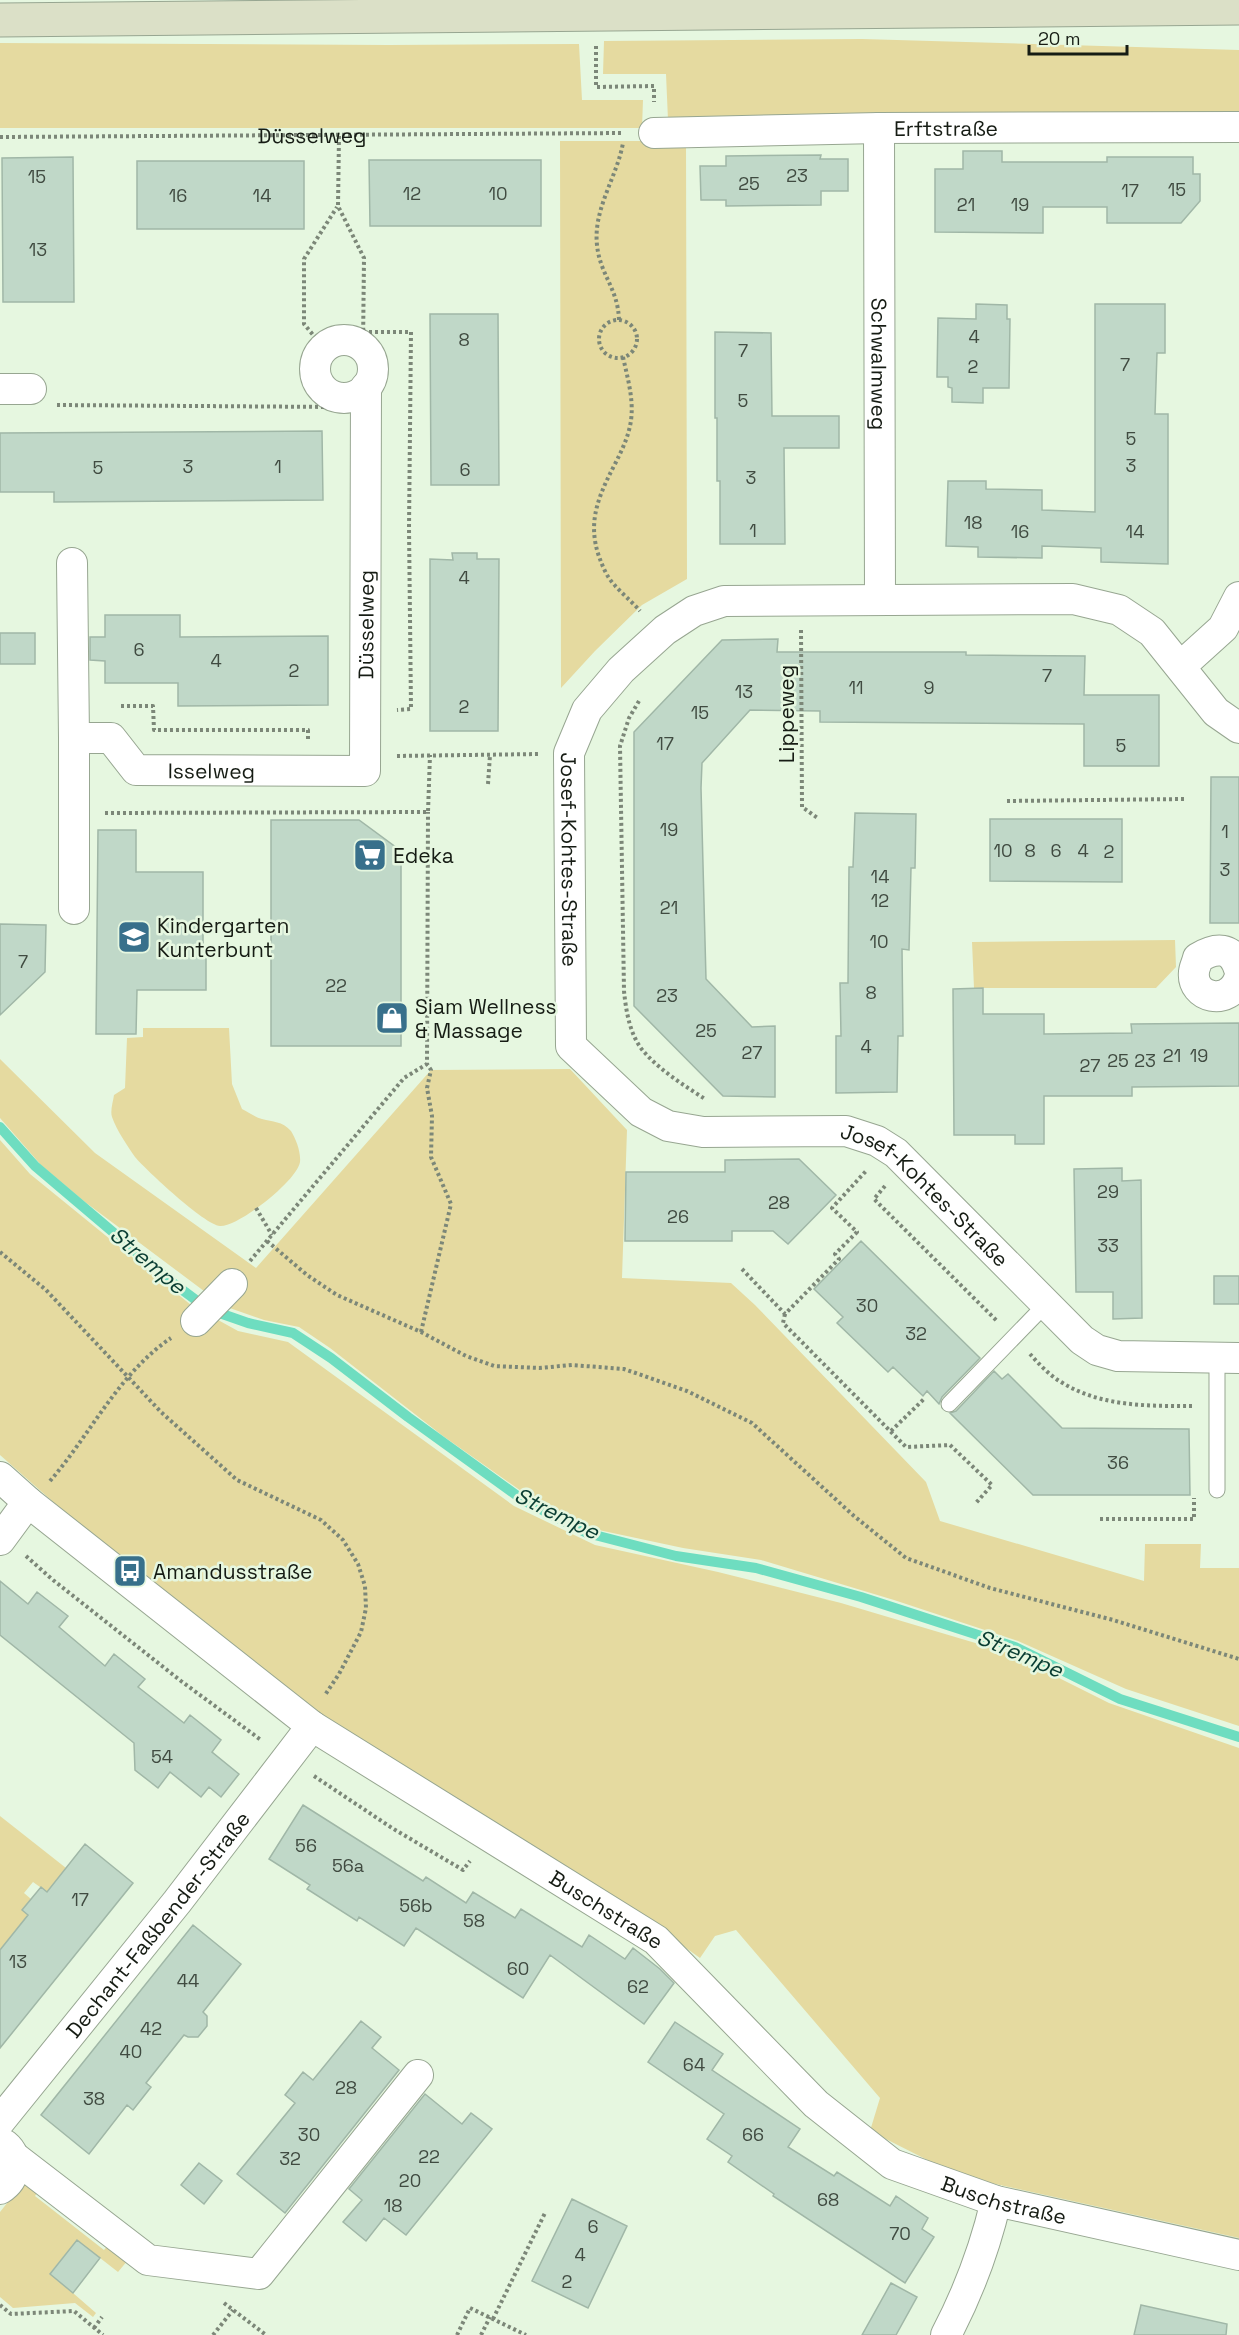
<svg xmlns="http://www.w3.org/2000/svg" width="1239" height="2335" viewBox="0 0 1239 2335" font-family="'Space Grotesk',sans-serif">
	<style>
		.green { fill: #e5daa0 }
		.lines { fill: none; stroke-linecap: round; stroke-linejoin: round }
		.stream { stroke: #6eddc0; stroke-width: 10 }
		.building { fill: #c0d8c8; stroke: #a0b7a7; stroke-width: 1.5 }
		.lane-casing { stroke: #97a691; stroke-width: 17 }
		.street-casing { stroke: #97a691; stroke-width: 32 }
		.secondary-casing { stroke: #97a691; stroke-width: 35 }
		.path { stroke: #7c8778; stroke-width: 4; stroke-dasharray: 3 3; stroke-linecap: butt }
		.lane { stroke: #fff; stroke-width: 15 }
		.street { stroke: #fff; stroke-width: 30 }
		.secondary { stroke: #dbe0c7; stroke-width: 33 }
		.labels { text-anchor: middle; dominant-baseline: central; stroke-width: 5; stroke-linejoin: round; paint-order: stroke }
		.number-label { font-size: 18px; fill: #404b41 }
		.street-label { font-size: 21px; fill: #161c14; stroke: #e6f7e0 }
		.poi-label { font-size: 21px; fill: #161c14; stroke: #e6f7e0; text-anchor: start }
		.water-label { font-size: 22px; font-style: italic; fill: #093d32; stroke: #e6f7e0 }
	</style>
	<rect width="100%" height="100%" fill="#e6f7e0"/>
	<path class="green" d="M 862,39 L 1239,50 L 1239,115 L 668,120 L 666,74 L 603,74 L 604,41 Z
		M 0,43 L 389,45 L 579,44 L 582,100 L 643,100 L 642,128 L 0,128 Z
		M 560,141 L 686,141 L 687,579 L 642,605 L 595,651 L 561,688 Z
		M 1175,940 L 1176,967 L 1156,988 L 974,988 L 972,942 Z
		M 143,1028 L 229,1028 L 232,1084 L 242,1109 C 248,1112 255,1117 262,1119 C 273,1122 282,1121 291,1131 C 296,1139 301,1152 300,1162 C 297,1181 238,1227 220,1226 C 205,1225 146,1170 135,1157 C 127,1145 117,1131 112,1117 C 110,1111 113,1102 114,1095 L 125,1088 L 127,1038 L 143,1037 Z
		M 0,1059 L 95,1153 L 256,1268 L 431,1070 L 570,1069 L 627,1130 L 622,1278 L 731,1283 L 755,1305 L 926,1482 L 940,1521 L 1144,1581 L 1145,1544 L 1201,1544 L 1200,1568 L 1239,1568 L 1239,1726 L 1126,1689 L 1018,1641 L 894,1600 L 761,1560 L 683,1548 L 594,1529 L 531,1498 L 443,1436 L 330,1348 L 299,1327 L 264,1320 L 224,1306 L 85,1202 L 41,1165 L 0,1118 Z
		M 0,1140 L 30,1174 L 191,1305 L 238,1331 L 288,1342 L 514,1506 L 595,1545 L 718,1572 L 841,1603 L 1009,1653 L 1109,1703 L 1239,1748 L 1239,2238 L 959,2176 L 870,2131 L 880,2098 L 736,1930 L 715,1936 L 700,1958 L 641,1916 L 324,1716 L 237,1654 L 68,1515 L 0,1455 Z
		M 0,1816 L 66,1868 L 47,1892 L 33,1882 L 24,1893 L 31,1899 L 22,1910 L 28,1915 L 0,1950 Z
		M 23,2183 L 42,2186 L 35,2196 L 104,2250 L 111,2242 L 128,2260 L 118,2272 L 77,2240 L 50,2273 L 96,2313 L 93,2317 L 75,2303 L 13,2308 L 0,2297 L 0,2212 Z"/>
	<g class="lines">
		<path class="stream" d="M 0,1127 L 35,1166 L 173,1283 L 208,1309 L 248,1323 L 293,1333 L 331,1358 L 408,1417 L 523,1500 L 587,1533 L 676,1556 L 756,1568 L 861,1597 L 1015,1647 L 1120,1699 L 1239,1737"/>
	</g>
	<path class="building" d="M 963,151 L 1002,151 L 1002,162 L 1107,162 L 1107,157 L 1193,157 L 1193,174 L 1200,174 L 1200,201 L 1181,223 L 1107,223 L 1107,207 L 1043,207 L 1043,233 L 935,232 L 935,169 L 963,169 Z
		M 821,155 L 820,159 L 848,159 L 848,191 L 821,191 L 821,205 L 726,206 L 726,200 L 701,200 L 700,166 L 726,166 L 726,156 Z
		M 73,157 L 74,302 L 3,302 L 2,158 Z
		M 369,160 L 541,160 L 541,226 L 370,226 Z
		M 137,161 L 304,161 L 304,229 L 137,229 Z
		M 976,304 L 1007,305 L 1007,319 L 1010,319 L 1009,388 L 983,388 L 983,403 L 952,402 L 952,388 L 948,387 L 948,377 L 937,377 L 938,318 L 976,319 Z
		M 1095,304 L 1165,304 L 1165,353 L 1157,353 L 1155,414 L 1168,414 L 1168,564 L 1101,562 L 1101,548 L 1042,546 L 1042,558 L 978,557 L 978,547 L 946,546 L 948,481 L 986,481 L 986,489 L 1042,490 L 1042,510 L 1095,512 Z
		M 430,314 L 498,314 L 499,485 L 431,485 Z
		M 715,332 L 771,333 L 772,416 L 839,416 L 839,448 L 784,448 L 785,544 L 720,544 L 720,481 L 717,481 L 717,418 L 715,418 Z
		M 322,431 L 323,500 L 54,502 L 54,492 L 0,492 L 0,433 Z
		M 452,553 L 477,553 L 477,559 L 499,559 L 498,731 L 430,731 L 430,559 L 453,560 Z
		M 105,615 L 180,615 L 180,637 L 328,636 L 328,705 L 178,706 L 178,683 L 105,683 L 105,661 L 90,660 L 90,637 L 105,637 Z
		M 0,633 L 35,633 L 35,664 L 0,664 Z
		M 778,639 L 777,652 L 966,652 L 966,655 L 1085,656 L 1084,695 L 1159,695 L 1159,766 L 1084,766 L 1084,724 L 820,722 L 820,711 L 750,710 L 702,763 L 701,788 L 706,979 L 752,1027 L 775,1026 L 775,1097 L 723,1096 L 634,1006 L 634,732 L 722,640 Z
		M 1211,777 L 1239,777 L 1239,923 L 1210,923 Z
		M 855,813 L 916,814 L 915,868 L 911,868 L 909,950 L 902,949 L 903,1036 L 898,1036 L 897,1092 L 836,1093 L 836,1036 L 841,1036 L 840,983 L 848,983 L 849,867 L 853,867 Z
		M 990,819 L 1122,819 L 1122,882 L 990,881 Z
		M 271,820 L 359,820 L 401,851 L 401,1046 L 271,1046 Z
		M 98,830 L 136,830 L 136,872 L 203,872 L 203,951 L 206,951 L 206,990 L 137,990 L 136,1034 L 96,1034 Z
		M 0,924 L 46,925 L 45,972 L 0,1015 Z
		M 983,988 L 983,1014 L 1044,1014 L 1044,1034 L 1132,1033 L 1131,1024 L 1239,1023 L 1239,1086 L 1132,1087 L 1132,1096 L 1044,1096 L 1044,1144 L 1015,1144 L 1015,1135 L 954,1135 L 953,989 Z
		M 799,1159 L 836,1195 L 788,1244 L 773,1231 L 732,1231 L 732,1241 L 625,1241 L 626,1172 L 725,1172 L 725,1160 Z
		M 1122,1168 L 1122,1181 L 1141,1180 L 1142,1318 L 1113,1319 L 1113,1292 L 1076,1292 L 1074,1169 Z
		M 861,1241 L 980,1358 L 942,1397 L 939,1404 L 927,1391 L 923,1396 L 893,1367 L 888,1372 L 837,1323 L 843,1317 L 814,1289 Z
		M 1214,1276 L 1239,1276 L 1239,1304 L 1214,1304 Z
		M 994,1371 L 1002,1379 L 1008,1374 L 1062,1428 L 1189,1429 L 1190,1495 L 1033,1495 L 950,1413 L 956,1411 Z
		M 0,1581 L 28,1604 L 37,1592 L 68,1616 L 59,1627 L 105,1666 L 114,1654 L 145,1679 L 138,1687 L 184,1723 L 190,1715 L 221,1740 L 212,1752 L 239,1774 L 221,1797 L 209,1787 L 201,1797 L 170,1772 L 158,1788 L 135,1770 L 134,1743 L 0,1635 Z
		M 303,1805 L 423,1881 L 426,1877 L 466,1903 L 473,1892 L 515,1918 L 521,1909 L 582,1947 L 589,1935 L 625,1959 L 633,1948 L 660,1969 L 674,1983 L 644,2024 L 550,1955 L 523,1998 L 416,1928 L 404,1946 L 359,1917 L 357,1921 L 307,1889 L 310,1885 L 269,1859 Z
		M 85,1844 L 133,1883 L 0,2048 L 0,1950 L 28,1915 L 22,1910 L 41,1887 L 47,1892 Z
		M 193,1925 L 241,1964 L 203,2012 L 207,2016 L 207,2026 L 198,2037 L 188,2037 L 184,2035 L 146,2083 L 151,2087 L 133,2110 L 127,2105 L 89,2154 L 41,2115 Z
		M 361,2021 L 381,2037 L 372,2048 L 399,2070 L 285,2213 L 237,2174 L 295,2103 L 285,2095 L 303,2072 L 313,2080 Z
		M 675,2022 L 723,2054 L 712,2070 L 800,2129 L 788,2147 L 834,2176 L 837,2172 L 890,2206 L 896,2196 L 928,2218 L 922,2229 L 934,2237 L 905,2283 L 773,2196 L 774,2194 L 728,2162 L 732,2156 L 707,2139 L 724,2114 L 648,2062 Z
		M 425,2094 L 462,2124 L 471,2113 L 492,2129 L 406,2235 L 384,2218 L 366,2241 L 343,2222 L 362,2200 L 349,2189 Z
		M 199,2163 L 222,2181 L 204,2204 L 181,2185 Z
		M 572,2199 L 627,2226 L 588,2308 L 532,2281 Z
		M 77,2240 L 100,2258 L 73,2293 L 50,2274 Z
		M 891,2283 L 917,2297 L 896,2335 L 862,2335 Z
		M 1141,2305 L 1227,2324 L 1226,2335 L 1134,2335 Z"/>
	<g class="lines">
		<defs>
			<path id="lane" d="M 1217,1359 L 1217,1490
				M 949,1404 L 1047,1303"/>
			<g id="street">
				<path id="s2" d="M 879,128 L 880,599"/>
				<path id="s3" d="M 654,133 L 879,128 L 1239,127"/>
				<circle cx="344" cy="369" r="29"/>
				<path d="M 0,389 L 31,389"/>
				<path d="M 72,563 L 74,738"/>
				<path d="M 1181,666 L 1223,628 L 1239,597"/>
				<path id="s4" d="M 1239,728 L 1216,712 L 1152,632 L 1119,610 L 1073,599 L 724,601 L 694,611 L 665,630 L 621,670 L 587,710 L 569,753 L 571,1046 L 641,1112 L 668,1126 L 703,1132 L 846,1131 L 877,1141 L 896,1153 L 1082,1340 L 1097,1350 L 1118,1356 L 1239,1358"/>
				<path id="s5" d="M 74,909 L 74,738 L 111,738 L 136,770 L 365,771 L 366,387"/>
				<path d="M 1239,969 C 1232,946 1216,947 1198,958 C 1197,963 1194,968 1194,972 C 1191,998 1229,1007 1239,979"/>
				<path d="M 196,1321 L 232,1284"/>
				<path id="s6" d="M 0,1477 L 28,1502 L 312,1726 L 656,1940 L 816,2104 L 892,2164 L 996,2201 L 1239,2255"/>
				<path d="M 0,1540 L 28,1502"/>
				<path id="s7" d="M 0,2121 L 177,1902 L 312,1726"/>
				<path d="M 14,2157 L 148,2260 L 259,2274 L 418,2075"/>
				<path d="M 0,2189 C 16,2179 20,2157 5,2145"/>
				<path d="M 946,2335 C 968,2293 985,2248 996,2201"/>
			</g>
			<path id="secondary" d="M 0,20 L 1239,8"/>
		</defs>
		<use href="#lane" class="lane-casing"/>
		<use href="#street" class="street-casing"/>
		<use href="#secondary" class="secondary-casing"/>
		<g class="path">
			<path d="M 596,46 L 596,87 L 654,86 L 654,102"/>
			<path d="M 339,136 L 338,206 L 364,258 L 363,347"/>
			<path id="s1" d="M 0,137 L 623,133"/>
			<path d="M 619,320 C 618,288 600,275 597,245 C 593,209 617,177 623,143"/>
			<circle cx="618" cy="339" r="19"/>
			<path d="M 363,332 L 411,332 L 409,528 L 411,709 L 397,710"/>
			<path d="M 324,348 L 304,324 L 304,259 L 337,207"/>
			<path d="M 623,357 C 628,380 635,403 630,426 C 627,440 621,452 615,464 C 594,504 585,531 606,573 C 613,587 630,599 640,611"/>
			<path d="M 57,405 L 335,407"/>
			<path d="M 801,630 L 802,807 L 819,819"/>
			<path d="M 639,701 L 629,718 L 620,746 L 624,991 C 626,1011 630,1037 645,1053 C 661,1071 685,1086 705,1099"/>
			<path d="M 121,706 L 153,706 L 154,730 L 308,730 L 308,740"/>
			<path d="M 397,756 L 540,754"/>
			<path d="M 488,784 L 490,755"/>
			<path d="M 1007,801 L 1184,799"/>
			<path d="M 105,813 L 428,812 L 430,755"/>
			<path d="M 885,1186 L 874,1199 L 997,1321"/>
			<path d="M 256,1208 L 272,1235"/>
			<path d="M 267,1241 L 307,1275 L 337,1295 L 421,1332 L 466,1356 L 494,1366 L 539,1368 L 572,1365 L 624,1369 L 687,1391 L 752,1423 L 854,1516 L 906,1558 L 990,1588 L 1113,1620 L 1239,1659"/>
			<path d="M 0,1252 L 46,1290 L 161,1412 L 237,1480 L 321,1520 L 343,1540 L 358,1564 L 365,1586 L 366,1608 L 361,1632 L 339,1674 L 325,1695"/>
			<path d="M 250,1261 L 404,1078 L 427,1064"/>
			<path d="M 742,1269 L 785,1314 L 839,1259 L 835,1254 L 857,1232 L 832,1208 L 866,1171"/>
			<path d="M 785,1314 L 783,1323 L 906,1447 L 950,1445 L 992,1485 L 975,1504"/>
			<path d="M 421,1332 L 451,1204 L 431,1157 L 432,1116 L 427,1088 L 431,1070 L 427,1064 L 428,812"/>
			<path d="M 1030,1354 C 1039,1364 1049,1375 1061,1382 C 1101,1407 1148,1406 1193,1406"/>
			<path d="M 891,1431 L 925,1398"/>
			<path d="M 50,1481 C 90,1435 119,1373 171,1338"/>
			<path d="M 1100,1519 L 1194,1519 L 1194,1498"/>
			<path d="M 26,1556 L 53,1580 L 181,1681 L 261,1740"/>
			<path d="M 314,1776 L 392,1828 L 463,1870 L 470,1861"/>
			<path d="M 224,2303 L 266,2335"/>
			<path d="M 0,2305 L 11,2314 L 74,2311 L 103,2335"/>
			<path d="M 493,2319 L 545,2213"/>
			<path d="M 94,2328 L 102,2317"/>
			<path d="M 213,2335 L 233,2310"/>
			<path d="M 457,2335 L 470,2308 L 526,2335"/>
			<path d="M 481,2335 L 490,2317"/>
		</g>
		<use href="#lane" class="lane"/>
		<use href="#street" class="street"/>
		<use href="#secondary" class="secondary"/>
	</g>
	<defs>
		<symbol id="supermarket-square" viewBox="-11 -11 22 22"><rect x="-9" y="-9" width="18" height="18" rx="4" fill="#38708b" stroke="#e6f7e0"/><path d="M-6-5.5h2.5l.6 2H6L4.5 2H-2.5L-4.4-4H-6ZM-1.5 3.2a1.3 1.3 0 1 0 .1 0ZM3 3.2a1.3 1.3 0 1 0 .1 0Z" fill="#fff"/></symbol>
		<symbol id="school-square" viewBox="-11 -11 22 22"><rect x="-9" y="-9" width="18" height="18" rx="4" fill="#38708b" stroke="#e6f7e0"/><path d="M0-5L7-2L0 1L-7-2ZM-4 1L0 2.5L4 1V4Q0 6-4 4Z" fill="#fff"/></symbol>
		<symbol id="shop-square" viewBox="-11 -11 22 22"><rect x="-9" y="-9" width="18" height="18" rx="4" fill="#38708b" stroke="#e6f7e0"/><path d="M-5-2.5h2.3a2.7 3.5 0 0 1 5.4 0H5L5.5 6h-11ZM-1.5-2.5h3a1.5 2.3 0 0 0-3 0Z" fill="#fff"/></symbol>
		<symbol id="bus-square" viewBox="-11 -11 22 22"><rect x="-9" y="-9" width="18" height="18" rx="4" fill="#38708b" stroke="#e6f7e0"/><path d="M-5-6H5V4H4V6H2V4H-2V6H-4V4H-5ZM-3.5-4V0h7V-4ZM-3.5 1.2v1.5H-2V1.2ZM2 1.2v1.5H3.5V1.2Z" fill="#fff"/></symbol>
	</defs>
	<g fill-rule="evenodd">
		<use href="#supermarket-square" x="351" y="836" width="38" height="38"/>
		<use href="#school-square" x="115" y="918" width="38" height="38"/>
		<use href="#shop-square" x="373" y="999" width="38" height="38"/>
		<use href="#bus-square" x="111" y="1552" width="38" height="38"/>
	</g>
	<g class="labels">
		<g class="number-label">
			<text x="797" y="175">23</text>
			<text x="37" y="176">15</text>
			<text x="749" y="183">25</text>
			<text x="1177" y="189">15</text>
			<text x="1130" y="190">17</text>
			<text x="412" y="193">12</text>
			<text x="498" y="193">10</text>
			<text x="178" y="195">16</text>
			<text x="262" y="195">14</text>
			<text x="966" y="204">21</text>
			<text x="1020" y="204">19</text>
			<text x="38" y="249">13</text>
			<text x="974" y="336">4</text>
			<text x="464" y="339">8</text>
			<text x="743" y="350">7</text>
			<text x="1125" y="364">7</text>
			<text x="973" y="366">2</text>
			<text x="743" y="400">5</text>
			<text x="1131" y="438">5</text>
			<text x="1131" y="465">3</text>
			<text x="188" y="466">3</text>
			<text x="278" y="466">1</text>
			<text x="98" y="467">5</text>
			<text x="465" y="469">6</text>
			<text x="751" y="477">3</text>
			<text x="973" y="522">18</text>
			<text x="753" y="530">1</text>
			<text x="1020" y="531">16</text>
			<text x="1135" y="531">14</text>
			<text x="464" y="577">4</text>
			<text x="139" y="649">6</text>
			<text x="216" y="660">4</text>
			<text x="294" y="670">2</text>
			<text x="1047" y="675">7</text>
			<text x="856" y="687">11</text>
			<text x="929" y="687">9</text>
			<text x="744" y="691">13</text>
			<text x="464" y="706">2</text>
			<text x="700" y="712">15</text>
			<text x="665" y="743">17</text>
			<text x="1121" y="745">5</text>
			<text x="669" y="829">19</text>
			<text x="1225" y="831">1</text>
			<text x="1003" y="850">10</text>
			<text x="1030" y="850">8</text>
			<text x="1056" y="850">6</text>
			<text x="1083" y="850">4</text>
			<text x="1109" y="851">2</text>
			<text x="1225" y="869">3</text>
			<text x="880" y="876">14</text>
			<text x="880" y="900">12</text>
			<text x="669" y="907">21</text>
			<text x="879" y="941">10</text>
			<text x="23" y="961">7</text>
			<text x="336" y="985">22</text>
			<text x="871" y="992">8</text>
			<text x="667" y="995">23</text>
			<text x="706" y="1030">25</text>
			<text x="866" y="1046">4</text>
			<text x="752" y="1052">27</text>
			<text x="1172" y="1055">21</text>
			<text x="1199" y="1055">19</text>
			<text x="1118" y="1060">25</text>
			<text x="1145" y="1060">23</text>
			<text x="1090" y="1065">27</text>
			<text x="1108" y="1191">29</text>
			<text x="779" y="1202">28</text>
			<text x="678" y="1216">26</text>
			<text x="1108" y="1245">33</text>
			<text x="867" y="1305">30</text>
			<text x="916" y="1333">32</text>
			<text x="1118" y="1462">36</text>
			<text x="162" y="1756">54</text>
			<text x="306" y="1845">56</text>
			<text x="348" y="1865">56a</text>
			<text x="80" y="1899">17</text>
			<text x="416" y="1905">56b</text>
			<text x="474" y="1920">58</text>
			<text x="18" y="1961">13</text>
			<text x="518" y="1968">60</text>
			<text x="188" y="1980">44</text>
			<text x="638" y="1986">62</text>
			<text x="151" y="2028">42</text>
			<text x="131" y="2051">40</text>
			<text x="694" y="2064">64</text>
			<text x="346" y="2087">28</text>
			<text x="94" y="2098">38</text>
			<text x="309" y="2134">30</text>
			<text x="753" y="2134">66</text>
			<text x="429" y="2156">22</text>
			<text x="290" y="2158">32</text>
			<text x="410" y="2180">20</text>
			<text x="828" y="2199">68</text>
			<text x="393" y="2205">18</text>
			<text x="593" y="2226">6</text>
			<text x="900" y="2233">70</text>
			<text x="580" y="2254">4</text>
			<text x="567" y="2281">2</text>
		</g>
		<g class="street-label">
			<text stroke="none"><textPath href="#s3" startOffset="292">Erftstraße</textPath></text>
			<text stroke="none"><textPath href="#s1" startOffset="312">Düsselweg</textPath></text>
			<text stroke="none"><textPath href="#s2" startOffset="236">Schwalmweg</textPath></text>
			<text stroke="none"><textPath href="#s5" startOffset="624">Düsselweg</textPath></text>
			<text transform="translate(786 714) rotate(-90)">Lippeweg</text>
			<text stroke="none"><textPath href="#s5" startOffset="324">Isselweg</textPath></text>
			<text stroke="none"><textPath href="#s4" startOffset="898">Josef-Kohtes-Straße</textPath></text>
			<text stroke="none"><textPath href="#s4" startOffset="1492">Josef-Kohtes-Straße</textPath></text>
			<text stroke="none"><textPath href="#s6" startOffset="746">Buschstraße</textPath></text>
			<text stroke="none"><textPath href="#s7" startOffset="252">Dechant-Faßbender-Straße</textPath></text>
			<text stroke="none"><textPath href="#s6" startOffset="1248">Buschstraße</textPath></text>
		</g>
		<g class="poi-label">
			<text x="393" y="855">Edeka</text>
			<text x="157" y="925">Kindergarten<tspan x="157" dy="24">Kunterbunt</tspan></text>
			<text x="415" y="1006">Siam Wellness<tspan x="415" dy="24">&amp; Massage</tspan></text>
			<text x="153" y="1571">Amandusstraße</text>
		</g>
		<g class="water-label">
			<text transform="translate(148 1260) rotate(40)">Strempe</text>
			<text transform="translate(557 1513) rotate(26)">Strempe</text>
			<text transform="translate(1020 1653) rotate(23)">Strempe</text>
		</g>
	</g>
	<path d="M1029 45v9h98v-9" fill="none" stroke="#161c14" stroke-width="3"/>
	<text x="1038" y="45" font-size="18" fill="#161c14" stroke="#e6f7e0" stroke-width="4.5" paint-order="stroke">20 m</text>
</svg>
